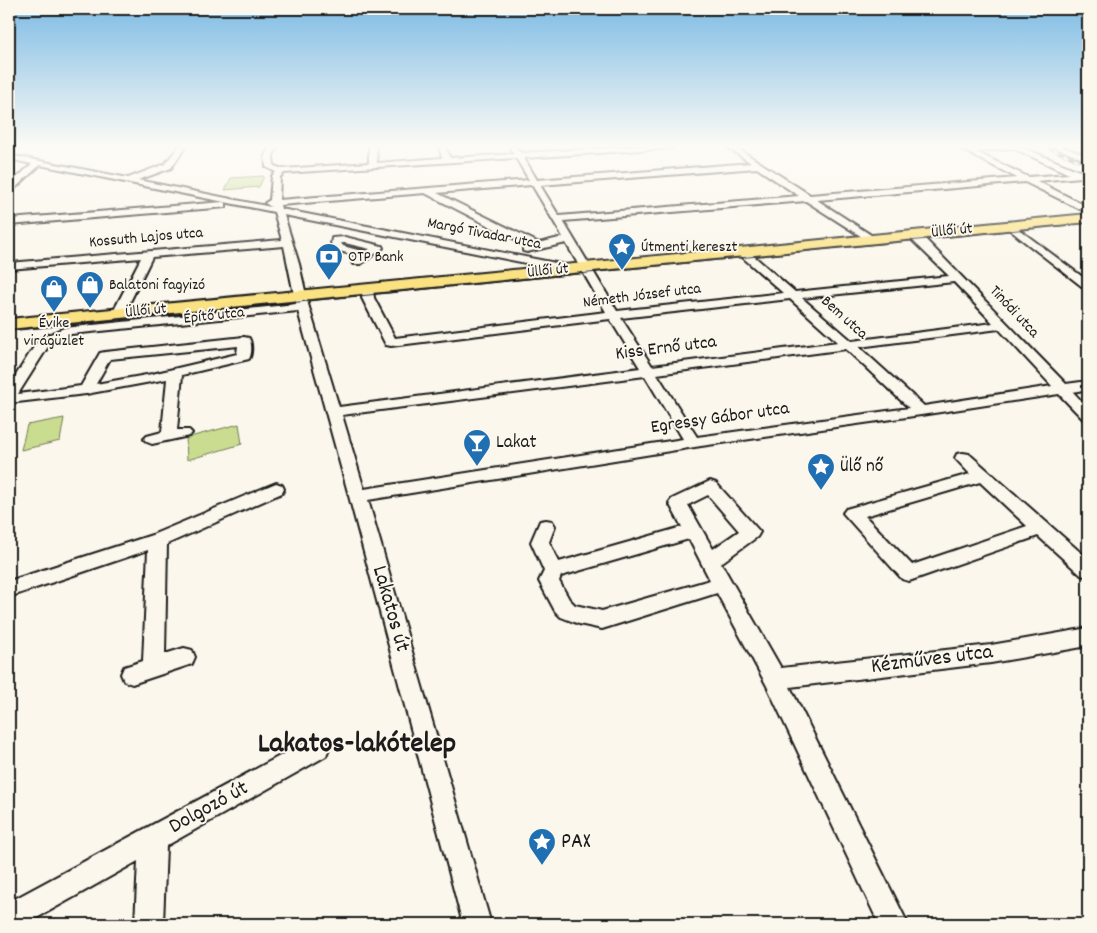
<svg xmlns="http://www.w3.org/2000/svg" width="1097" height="933" viewBox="0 0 1097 933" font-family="Dekko,sans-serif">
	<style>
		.green { fill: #c9dc90; stroke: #727c56 }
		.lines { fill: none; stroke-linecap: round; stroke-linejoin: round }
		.minor-casing { stroke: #1c1c1c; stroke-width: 4 }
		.major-casing { stroke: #1c1c1c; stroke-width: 4 }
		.minor { fill: #fbf7ec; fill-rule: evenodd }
		.major { fill: #fae181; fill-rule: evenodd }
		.tram { stroke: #1c1c1c; stroke-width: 1 }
		.rail-casing { stroke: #1c1c1c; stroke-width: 3 }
		.rail { stroke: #fbf7ec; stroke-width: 2; stroke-dasharray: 5.5; stroke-linecap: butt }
		.labels { text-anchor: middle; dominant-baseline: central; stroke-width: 4; stroke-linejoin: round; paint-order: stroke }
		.far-street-label { font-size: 16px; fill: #1c1c1c; stroke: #fbf7ec }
		.far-poi-label { font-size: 16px; fill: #1c1c1c; stroke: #fbf7ec; text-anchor: start }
		.street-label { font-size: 19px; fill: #1c1c1c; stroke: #fbf7ec }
		.poi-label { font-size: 19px; fill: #1c1c1c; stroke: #fbf7ec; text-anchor: start }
		.near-street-label { font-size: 22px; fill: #1c1c1c; stroke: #fbf7ec }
		.near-poi-label { font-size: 22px; fill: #1c1c1c; stroke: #fbf7ec; text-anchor: start }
		.near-district-label { font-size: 29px; font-weight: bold; fill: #1c1c1c; stroke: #fbf7ec }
	</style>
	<rect width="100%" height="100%" fill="#fbf7ec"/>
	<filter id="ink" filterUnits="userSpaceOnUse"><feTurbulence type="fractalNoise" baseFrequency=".02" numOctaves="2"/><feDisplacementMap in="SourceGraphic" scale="10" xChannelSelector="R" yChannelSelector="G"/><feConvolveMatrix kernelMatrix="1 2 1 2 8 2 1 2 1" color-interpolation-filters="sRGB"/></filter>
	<g filter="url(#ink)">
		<path class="green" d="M 264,176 L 259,187 L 225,190 L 231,178 Z
			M 64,418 L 60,441 L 21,450 L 27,425 Z
			M 239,424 L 242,444 L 187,460 L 186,438 Z"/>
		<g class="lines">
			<defs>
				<path id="minor" d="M 179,146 L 186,146 L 171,168 L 138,180 L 271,207 L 265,203 L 270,200 L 272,176 L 276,172 L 266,167 L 265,156 L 270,146 L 277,146 L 273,156 L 274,166 L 283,169 L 369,163 L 369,146 L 376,146 L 377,163 L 442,158 L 439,146 L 445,146 L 450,158 L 514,154 L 510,148 L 514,146 L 521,153 L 644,146 L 675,146 L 671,148 L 524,158 L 537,180 L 751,163 L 726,146 L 734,146 L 810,195 L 1017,178 L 955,146 L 964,146 L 968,148 L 1019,146 L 1084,173 L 1084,177 L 1081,177 L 1037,181 L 1088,207 L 1088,213 L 1025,182 L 817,200 L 874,237 L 874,241 L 870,242 L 806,201 L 563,221 L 617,311 L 783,293 L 739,254 L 738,252 L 739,250 L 747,250 L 795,292 L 949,276 L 907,235 L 912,232 L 925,239 L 1066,384 L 1088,381 L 1088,389 L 1073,392 L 1088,408 L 1088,420 L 1083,419 L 1059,394 L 921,415 L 701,446 L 368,500 L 491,924 L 463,924 L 349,496 L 298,311 L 71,334 L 49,345 L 18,394 L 81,386 L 100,353 L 105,352 L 244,337 L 249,338 C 252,343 252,354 249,359 L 182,375 L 177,430 L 189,430 L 192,433 L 189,436 L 152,444 L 147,442 L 144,439 L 147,436 L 162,432 L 167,379 L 86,394 L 9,403 L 9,386 L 39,339 L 64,328 L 296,304 L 284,246 L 152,257 L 124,314 L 118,318 L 112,314 L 141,258 L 9,269 L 9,263 L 282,240 L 274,212 L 40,165 L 12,191 L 9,191 L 9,185 L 32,164 L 9,159 L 9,155 L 128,178 L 165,164 ZM 1013,148 L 1069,174 L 1028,177 L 976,152 ZM 516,158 L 529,180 L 279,200 L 280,177 L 284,173 ZM 757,168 L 799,196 L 559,216 L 540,185 ZM 532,185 L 563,237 L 539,243 L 437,193 ZM 425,193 L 528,246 L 523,247 L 523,251 L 527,252 L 566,243 L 606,312 L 395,338 L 374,298 L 373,289 L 367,286 L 363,287 L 362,298 L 386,345 L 391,346 L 610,319 L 640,368 L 339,407 L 308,304 L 299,264 L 284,215 L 571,272 L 576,269 L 571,266 L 281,209 L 280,205 ZM 954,282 L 993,323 L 852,341 L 802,298 ZM 790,299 L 838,342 L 652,366 L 621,318 ZM 999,329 L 1052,386 L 924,406 L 859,347 ZM 238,346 L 237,354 L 152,374 L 96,384 L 110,359 ZM 846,349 L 909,408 L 697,437 L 657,374 ZM 645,376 L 683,439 L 364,489 L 342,415 Z
					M 1051,146 L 1060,146 L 1088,156 L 1088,161 Z
					M 223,202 L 226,203 L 226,207 L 9,225 L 9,219 Z
					M 1009,222 L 1088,281 L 1088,289 L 1084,288 L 1006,227 L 1004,225 Z
					M 345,237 L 382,246 L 383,248 L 361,264 L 353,264 L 352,262 L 359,256 L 335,250 L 331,245 L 332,238 ZM 341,243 L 345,243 L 370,249 L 365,252 L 343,246 Z
					M 963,453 L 969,454 L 1088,559 L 1088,577 L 1081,575 L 1038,536 L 909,581 L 902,579 L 843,513 L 846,509 L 970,474 L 955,458 L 957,454 ZM 980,482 L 1027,526 L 912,565 L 865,516 Z
					M 710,481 L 716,483 L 760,532 L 757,537 L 721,563 L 781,668 L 991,645 L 1088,628 L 1088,646 L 991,663 L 790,687 L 908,924 L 879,924 L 767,686 L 717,593 L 602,629 L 579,624 L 561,617 L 555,611 L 539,581 L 544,571 L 531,542 L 540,521 L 546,520 L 552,521 L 555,526 L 549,542 L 559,562 L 682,527 L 669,503 L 672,499 ZM 708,495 L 739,531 L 713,549 L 688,505 ZM 689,539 L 710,580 L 602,611 L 575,605 L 569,599 L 559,581 L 561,576 Z
					M 276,483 L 282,485 L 284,489 L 282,493 L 167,544 L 165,654 L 184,648 L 192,650 L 195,657 L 192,664 L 132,684 L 124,681 L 121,674 L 124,667 L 143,661 L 148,550 L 9,597 L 9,581 L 152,535 Z
					M 317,736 L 326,740 L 329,748 L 326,756 L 166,846 L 163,924 L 135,924 L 138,861 L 26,924 L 9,924 L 9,902 Z"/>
				<path id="major" d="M 1088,214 L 1088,222 L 9,329 L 9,319 Z"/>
			</defs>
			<use href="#minor" class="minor-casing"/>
			<use href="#major" class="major-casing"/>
			<use href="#minor" class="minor"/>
			<use href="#major" class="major"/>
			<path class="tram" d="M 9,331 L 1088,223"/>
			<defs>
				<path id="rail" d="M 1043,146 L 1088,164"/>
			</defs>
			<use href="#rail" class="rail-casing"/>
			<use href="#rail" class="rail"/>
		</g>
	</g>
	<linearGradient id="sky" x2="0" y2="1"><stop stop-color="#7dbbe4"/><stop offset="0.53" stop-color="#fdfbf6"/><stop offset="1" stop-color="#fdfbf6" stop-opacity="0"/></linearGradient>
	<rect width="1097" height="276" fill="url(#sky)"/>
	<defs>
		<symbol id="sight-pin" viewBox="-11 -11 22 30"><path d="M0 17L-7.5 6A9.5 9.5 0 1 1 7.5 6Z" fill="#1f6fb2" stroke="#fbf7ec"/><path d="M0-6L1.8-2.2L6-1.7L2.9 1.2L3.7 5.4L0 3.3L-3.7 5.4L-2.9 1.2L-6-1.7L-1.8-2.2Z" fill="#fff"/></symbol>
		<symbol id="bank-pin" viewBox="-11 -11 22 30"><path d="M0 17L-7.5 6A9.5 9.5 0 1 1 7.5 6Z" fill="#1f6fb2" stroke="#fbf7ec"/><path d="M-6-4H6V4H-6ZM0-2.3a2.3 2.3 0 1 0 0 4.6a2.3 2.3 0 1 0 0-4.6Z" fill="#fff"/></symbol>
		<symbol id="shop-pin" viewBox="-11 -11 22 30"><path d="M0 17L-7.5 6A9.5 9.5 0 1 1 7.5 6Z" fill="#1f6fb2" stroke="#fbf7ec"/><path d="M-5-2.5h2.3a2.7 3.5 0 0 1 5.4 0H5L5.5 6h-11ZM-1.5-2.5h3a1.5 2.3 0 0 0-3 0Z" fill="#fff"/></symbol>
		<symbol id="bar-pin" viewBox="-11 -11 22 30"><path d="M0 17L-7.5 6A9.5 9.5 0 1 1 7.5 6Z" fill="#1f6fb2" stroke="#fbf7ec"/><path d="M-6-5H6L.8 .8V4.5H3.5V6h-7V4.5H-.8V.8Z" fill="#fff"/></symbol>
	</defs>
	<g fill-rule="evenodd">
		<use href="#sight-pin" x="606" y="231" width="32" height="43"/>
		<use href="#bank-pin" x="313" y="241" width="32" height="43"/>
		<use href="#shop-pin" x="74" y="269" width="32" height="43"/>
		<use href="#shop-pin" x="38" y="273" width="32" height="43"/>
		<use href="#bar-pin" x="461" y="427" width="32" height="43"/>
		<use href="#sight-pin" x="805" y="451" width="32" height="43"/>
		<use href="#sight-pin" x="526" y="826" width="32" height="43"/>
	</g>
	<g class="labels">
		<g class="far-street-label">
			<text transform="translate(952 231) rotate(-6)">Üllői út</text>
			<text transform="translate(484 234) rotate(11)">Margó Tivadar utca</text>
			<text transform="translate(146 238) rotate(-5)">Kossuth Lajos utca</text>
			<text transform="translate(548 271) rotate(-6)">Üllői út</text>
			<text transform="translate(642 296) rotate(-7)">Németh József utca</text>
			<text transform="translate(146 311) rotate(-6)">Üllői út</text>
			<text transform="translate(1014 312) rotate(47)">Tinódi utca</text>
			<text transform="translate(214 316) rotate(-6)">Építő utca</text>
			<text transform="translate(844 318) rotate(42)">Bem utca</text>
		</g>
		<g class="far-poi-label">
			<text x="641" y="247">Útmenti kereszt</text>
			<text x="348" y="257">OTP Bank</text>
			<text x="109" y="285">Balatoni fagyizó</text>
			<text x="54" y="323" text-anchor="middle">Évike<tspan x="54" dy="18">virágüzlet</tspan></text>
		</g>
		<g class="street-label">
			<text transform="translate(666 349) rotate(-7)">Kiss Ernő utca</text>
			<text transform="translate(720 419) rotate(-8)">Egressy Gábor utca</text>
		</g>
		<g class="poi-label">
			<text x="496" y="443">Lakat</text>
			<text x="840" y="467">Ülő nő</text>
		</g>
		<g class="near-street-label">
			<text transform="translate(390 609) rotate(74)">Lakatos út</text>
			<text transform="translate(932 660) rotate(-7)">Kézműves utca</text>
			<text transform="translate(209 808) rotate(-29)">Dolgozó út</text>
		</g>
		<g class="near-poi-label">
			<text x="561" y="842">PAX</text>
		</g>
		<g class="near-district-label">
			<text x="357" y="745">Lakatos-lakótelep</text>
		</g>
	</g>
	<rect width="1097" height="933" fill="none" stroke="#fbf7ec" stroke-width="30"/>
	<rect x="15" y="15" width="1067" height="903" fill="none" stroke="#1c1c1c" stroke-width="2" filter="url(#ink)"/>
</svg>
